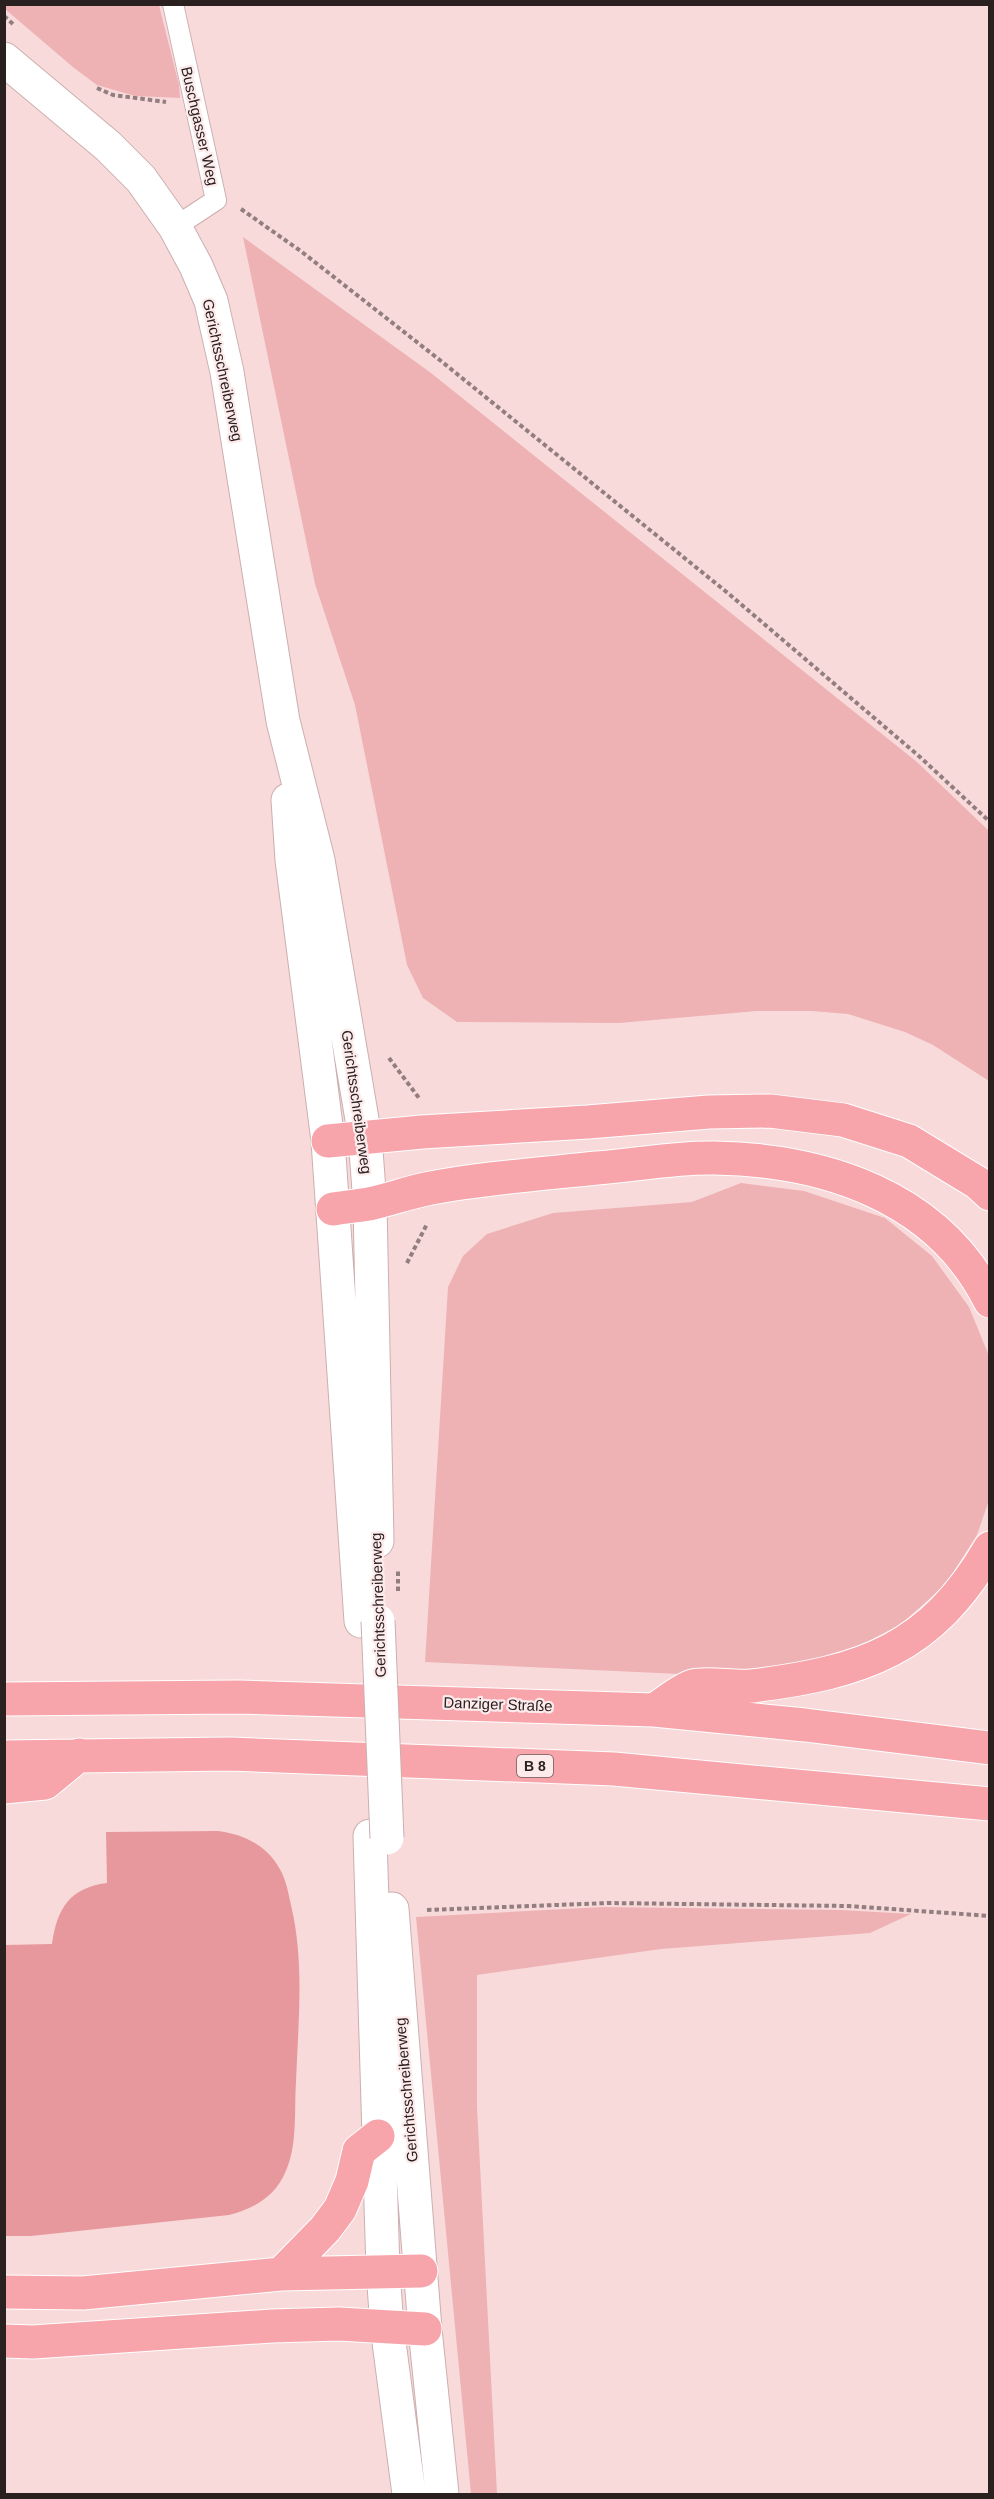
<svg xmlns="http://www.w3.org/2000/svg" width="994" height="2499" viewBox="0 0 994 2499" font-family="Helvetica,sans-serif">
	<style>
		.green { fill: #eeb2b5 }
		.water { fill: #e7989c }
		.lines { fill: none; stroke-linecap: round; stroke-linejoin: round }
		.service-casing { stroke: #ccafb0; stroke-width: 22 }
		.tertiary-casing { stroke: #ccafb0; stroke-width: 35 }
		.secondary-casing { stroke: #ccafb0; stroke-width: 35 }
		.trunk-casing { stroke: #fff; stroke-width: 35 }
		.path { stroke: #937e7f; stroke-width: 4; stroke-dasharray: 4.5 3; stroke-linecap: butt }
		.service { stroke: #fff; stroke-width: 20 }
		.tertiary { stroke: #fff; stroke-width: 33 }
		.secondary { stroke: #fff; stroke-width: 33 }
		.trunk { stroke: #f8a4ab; stroke-width: 33 }
		.secondary-bridge-casing { stroke: #ccafb0; stroke-width: 35; stroke-linecap: butt }
		.secondary-bridge { stroke: #fff; stroke-width: 33 }
		.labels { text-anchor: middle; dominant-baseline: central; stroke-width: 4.5; stroke-linejoin: round; paint-order: stroke }
		.shield { fill: #fdeaeb; stroke: #6a5d5d; stroke-width: 1.5 }
		.shield-label { font-size: 14px; font-weight: bold; fill: #2b2020 }
		.street-label { font-size: 15px; fill: #2b2020; stroke: #fdeaeb }
	</style>
	<rect width="100%" height="100%" fill="#f8dadb"/>
	<path class="green" d="M 5,4 L 159,5 L 179,85 L 180,98 L 135,96 L 97,85 L 74,68 L 5,9 Z
		M 243,237 L 431,373 L 917,762 L 989,831 L 989,1081 L 933,1045 L 905,1032 L 848,1014 L 812,1011 L 757,1011 L 619,1023 L 457,1022 L 423,998 L 407,965 L 355,705 L 315,584 Z
		M 741,1183 L 804,1191 L 885,1218 L 932,1256 L 969,1307 L 989,1356 L 989,1500 L 977,1535 L 945,1585 L 900,1625 L 843,1654 L 765,1669 L 679,1674 L 425,1662 L 448,1287 L 463,1256 L 487,1234 L 553,1213 L 692,1202 Z
		M 603,1907 L 841,1910 L 911,1914 L 870,1933 L 661,1949 L 477,1975 L 477,2107 L 497,2494 L 471,2494 L 416,1917 Z"/>
	<path class="water" d="M 218,1831 C 242,1834 265,1844 278,1866 C 286,1878 288,1892 291,1905 C 305,1964 298,2023 296,2082 C 294,2111 298,2146 285,2173 C 275,2196 254,2209 229,2215 L 31,2236 L 5,2236 L 5,1945 L 52,1944 C 57,1909 69,1888 107,1883 L 106,1832 Z"/>
	<g class="lines">
		<defs>
			<path id="service" d="M 173,4 L 216,200 L 175,227"/>
			<path id="tertiary" d="M 4,59 L 108,146 L 141,179 L 175,227 L 196,266 L 211,301 L 227,372 L 283,721 L 318,860 L 365,1137 L 370,1204
				M 288,800 L 292,860 L 328,1141"/>
			<path id="secondary" d="M 328,1141 L 361,1621
				M 370,1204 L 377,1541
				M 370,1836 L 383,2271 L 387,2327 L 409,2494
				M 392,1909 L 425,2329 L 442,2494"/>
			<path id="trunk" d="M 328,1141 L 422,1132 L 588,1122 L 709,1112 L 770,1111 L 843,1120 L 909,1141 L 978,1183 L 990,1194
				M 333,1209 C 345,1207 357,1206 369,1204 C 388,1200 407,1193 426,1189 C 482,1178 541,1174 597,1168 C 636,1165 676,1157 715,1158 C 824,1160 938,1196 990,1301
				M 4,1699 L 239,1697 L 654,1710 L 805,1725 L 990,1748
				M 654,1710 C 664,1704 682,1689 693,1686 C 708,1682 734,1688 752,1686 C 863,1672 931,1650 990,1548
				M 4,1757 L 230,1754 L 614,1769 L 990,1804
				M 4,1787 L 45,1783 L 79,1755
				M 281,2274 L 325,2229 L 340,2209 L 352,2181 L 359,2151 L 378,2136
				M 4,2292 L 83,2293 L 281,2274 L 421,2271
				M 4,2341 L 33,2342 L 272,2326 L 339,2324 L 425,2329"/>
		</defs>
		<use href="#service" class="service-casing"/>
		<use href="#tertiary" class="tertiary-casing"/>
		<use href="#secondary" class="secondary-casing"/>
		<use href="#trunk" class="trunk-casing"/>
		<path class="path" d="M 4,16 L 13,24
			M 97,88 L 113,95 L 166,102
			M 241,209 L 302,252 L 441,361 L 729,594 L 920,757 L 990,822
			M 389,1058 L 419,1098
			M 407,1263 L 427,1224
			M 398,1591 L 398,1569
			M 427,1910 L 608,1903 L 849,1906 L 990,1916"/>
		<use href="#service" class="service"/>
		<use href="#tertiary" class="tertiary"/>
		<use href="#secondary" class="secondary"/>
		<use href="#trunk" class="trunk"/>
		<defs>
			<path id="secondary-bridge" d="M 378,1621 L 387,1838"/>
		</defs>
		<use href="#secondary-bridge" class="secondary-bridge-casing"/>
		<use href="#secondary-bridge" class="secondary-bridge"/>
	</g>
	<g class="labels">
		<rect class="shield" x="517" y="1755" width="36" height="22" rx="4.5"/>
		<g class="shield-label">
			<text x="535" y="1766">B 8</text>
		</g>
		<g class="street-label">
			<text transform="translate(200 126) rotate(77)">Buschgasser Weg</text>
			<text transform="translate(223 370) rotate(78)">Gerichtsschreiberweg</text>
			<text transform="translate(357 1102) rotate(82)">Gerichtsschreiberweg</text>
			<text transform="translate(378 1605) rotate(-92)">Gerichtsschreiberweg</text>
			<text transform="translate(498 1704) rotate(2)">Danziger Straße</text>
			<text transform="translate(406 2090) rotate(-95)">Gerichtsschreiberweg</text>
		</g>
	</g>
	<rect width="994" height="2499" fill="none" stroke="#2b2020" stroke-width="12"/>
</svg>
